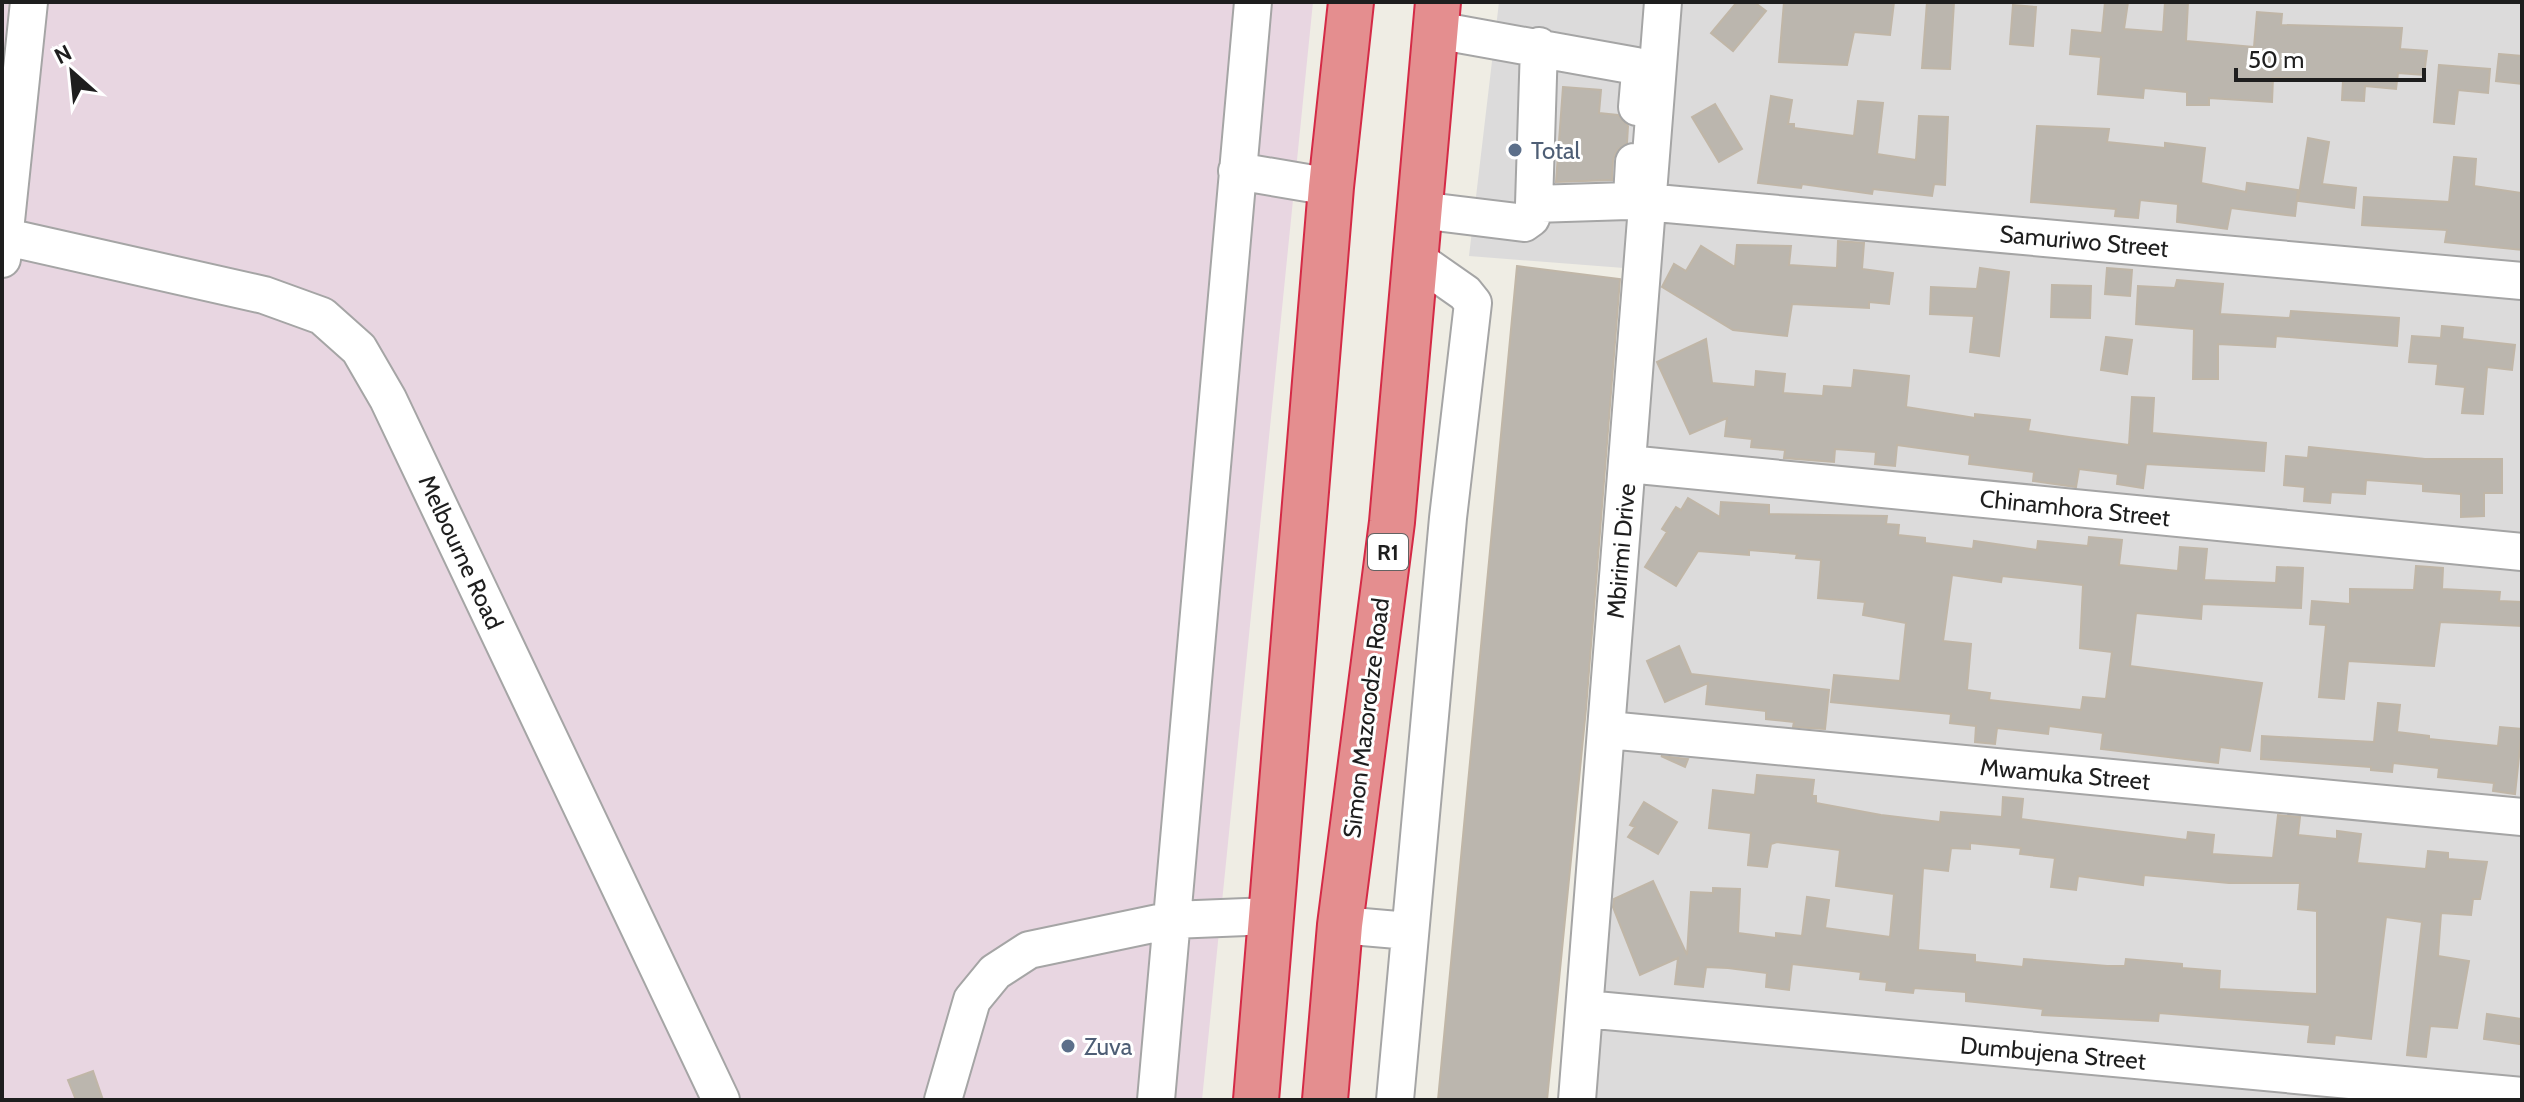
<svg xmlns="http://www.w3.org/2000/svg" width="2524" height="1102" viewBox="0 0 2524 1102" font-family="Cabin,sans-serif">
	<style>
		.residential { fill: #dcdbdb }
		.industrial { fill: #e8d6e1 }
		.building { fill: #bbb6ae; stroke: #c0b6a7; stroke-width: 2; fill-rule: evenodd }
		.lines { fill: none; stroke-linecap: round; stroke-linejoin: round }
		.minor-casing { stroke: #a5a5a5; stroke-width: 40 }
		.highway-casing { stroke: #d42a46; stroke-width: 48 }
		.minor { stroke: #fff; stroke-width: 36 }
		.highway { stroke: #e48e8f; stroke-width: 44 }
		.service-dot { fill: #5c6f8a; stroke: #fff; stroke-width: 3 }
		.labels { text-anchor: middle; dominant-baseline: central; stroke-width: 6; stroke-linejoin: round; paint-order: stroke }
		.shield { fill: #fff; stroke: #626262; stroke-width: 2 }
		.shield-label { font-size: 22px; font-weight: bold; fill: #1e1e1e }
		.service-label { font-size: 24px; fill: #4e5e75; stroke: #fff; text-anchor: start }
		.street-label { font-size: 24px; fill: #1e1e1e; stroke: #fff }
	</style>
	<rect width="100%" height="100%" fill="#efede4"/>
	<path class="residential" d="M 1499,2 L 2522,2 L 2522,1100 L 1561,1100 L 1624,268 L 1469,256 Z"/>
	<path class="industrial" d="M 2,2 L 1313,2 L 1202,1100 L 2,1100 Z"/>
	<path class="building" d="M 1737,2 L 1754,2 L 1766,11 L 1733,51 L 1711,33 Z
		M 1784,2 L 1894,2 L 1890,35 L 1854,32 L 1847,65 L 1779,62 Z
		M 1927,2 L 1954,2 L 1950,69 L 1922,68 Z
		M 2105,2 L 2128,2 L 2124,29 L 2163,32 L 2165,2 L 2188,2 L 2186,41 L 2254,47 L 2257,12 L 2282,14 L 2281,25 L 2402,28 L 2400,49 L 2427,51 L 2424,75 L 2398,73 L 2396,89 L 2365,86 L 2364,101 L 2342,100 L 2343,80 L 2276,78 L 2273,78 L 2272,102 L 2209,98 L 2209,105 L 2187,105 L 2187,92 L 2144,88 L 2143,98 L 2098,94 L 2101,57 L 2070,54 L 2072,30 L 2102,33 Z
		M 2013,5 L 2036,7 L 2033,46 L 2010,44 Z
		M 2499,54 L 2522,56 L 2522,84 L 2496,81 Z
		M 2439,65 L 2490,69 L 2488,93 L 2458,90 L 2454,124 L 2434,122 Z
		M 1563,87 L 1601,90 L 1599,113 L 1618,115 L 1628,126 L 1627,143 L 1617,150 L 1613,160 L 1612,180 L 1556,182 Z
		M 1771,96 L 1792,100 L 1788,124 L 1794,124 L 1794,128 L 1854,136 L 1858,101 L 1883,103 L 1877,154 L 1916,160 L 1919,116 L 1948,117 L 1945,185 L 1934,184 L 1932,196 L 1873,189 L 1872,194 L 1802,184 L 1801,188 L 1758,183 Z
		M 1715,104 L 1742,149 L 1719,162 L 1692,117 Z
		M 2037,126 L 2109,129 L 2107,142 L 2165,148 L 2165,143 L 2205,148 L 2201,183 L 2246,192 L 2247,183 L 2298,190 L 2295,216 L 2231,208 L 2227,229 L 2177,222 L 2178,204 L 2140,200 L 2138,218 L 2115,216 L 2116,209 L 2031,202 Z
		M 2308,138 L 2329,142 L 2322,184 L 2356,188 L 2354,208 L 2298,201 Z
		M 2454,157 L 2476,159 L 2474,186 L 2522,193 L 2522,250 L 2445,242 L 2447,230 L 2362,225 L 2364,197 L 2449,202 Z
		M 1838,241 L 1864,243 L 1862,269 L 1893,273 L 1889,304 L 1869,302 L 1869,308 L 1792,304 L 1787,336 L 1733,330 L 1662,287 L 1674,264 L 1686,271 L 1701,246 L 1735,267 L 1737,245 L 1791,246 L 1789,265 L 1837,268 Z
		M 1517,266 L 1620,279 L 1586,709 L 1547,1100 L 1438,1100 Z
		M 1980,268 L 2009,272 L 1999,356 L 1970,352 L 1974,316 L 1930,314 L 1931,287 L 1977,289 Z
		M 2107,268 L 2132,270 L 2130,296 L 2105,294 Z
		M 2177,280 L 2223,284 L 2220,314 L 2290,318 L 2291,311 L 2399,318 L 2397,346 L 2276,336 L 2275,347 L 2218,344 L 2218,379 L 2193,379 L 2194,329 L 2136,324 L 2138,286 L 2175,288 Z
		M 2052,285 L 2091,286 L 2090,318 L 2051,317 Z
		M 2442,326 L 2463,328 L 2462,339 L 2515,345 L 2512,370 L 2487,367 L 2483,414 L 2462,413 L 2465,387 L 2436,384 L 2438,364 L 2409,362 L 2412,336 L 2441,338 Z
		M 2106,337 L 2132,340 L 2127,374 L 2101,370 Z
		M 1706,339 L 1712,383 L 1755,387 L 1756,371 L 1785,374 L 1783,393 L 1823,396 L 1824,386 L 1852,388 L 1854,370 L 1909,376 L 1906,407 L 1975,418 L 1975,414 L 2030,420 L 2028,431 L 2069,437 L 2129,445 L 2132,397 L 2154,398 L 2152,433 L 2266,443 L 2264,471 L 2146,464 L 2143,488 L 2117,484 L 2118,474 L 2079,469 L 2076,487 L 2033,481 L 2034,472 L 1969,464 L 1970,455 L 1897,445 L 1895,466 L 1875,464 L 1876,452 L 1835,449 L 1834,462 L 1784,458 L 1785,450 L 1751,447 L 1752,439 L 1725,436 L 1727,418 L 1690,434 L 1657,362 Z
		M 2309,447 L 2425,459 L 2502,459 L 2502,493 L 2484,493 L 2484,516 L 2461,517 L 2461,494 L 2423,491 L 2423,484 L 2366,480 L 2365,494 L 2331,492 L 2330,503 L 2304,501 L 2305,487 L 2284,485 L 2286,456 L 2308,458 Z
		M 1688,498 L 1720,517 L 1721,502 L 1769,505 L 1769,514 L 1887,516 L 1886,524 L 1899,525 L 1898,535 L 1925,538 L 1925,543 L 1973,549 L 1974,541 L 2037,550 L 2038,541 L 2088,546 L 2089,537 L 2122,540 L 2119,565 L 2178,571 L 2180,547 L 2207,549 L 2204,580 L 2276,583 L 2277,567 L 2303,568 L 2301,608 L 2202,604 L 2201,619 L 2136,613 L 2130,666 L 2262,683 L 2250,751 L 2220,747 L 2218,763 L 2101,749 L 2103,733 L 2049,726 L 2048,734 L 1997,728 L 1995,744 L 1975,742 L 1976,726 L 1950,723 L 1951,714 L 1831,702 L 1834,675 L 1900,681 L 1906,623 L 1863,615 L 1865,602 L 1818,598 L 1821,560 L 1796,558 L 1797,554 L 1749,550 L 1749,555 L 1698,551 L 1676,586 L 1645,567 L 1667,532 L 1662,529 L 1676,507 L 1681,510 ZM 1952,575 L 2001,582 L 2002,576 L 2083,585 L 2080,648 L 2112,652 L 2106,699 L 2083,697 L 2081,710 L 1989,700 L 1990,693 L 1967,690 L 1971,644 L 1943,641 Z
		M 2416,566 L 2443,568 L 2442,589 L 2500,592 L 2499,601 L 2522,602 L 2522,626 L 2440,622 L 2434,666 L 2348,661 L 2344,699 L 2319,697 L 2326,625 L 2310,624 L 2312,601 L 2350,604 L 2350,589 L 2414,590 Z
		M 1679,646 L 1691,674 L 1829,690 L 1825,729 L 1793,727 L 1794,722 L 1766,719 L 1766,711 L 1706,704 L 1708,683 L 1665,702 L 1647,661 Z
		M 2378,703 L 2400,705 L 2397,732 L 2429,736 L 2429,739 L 2498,746 L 2500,727 L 2522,729 L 2515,794 L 2493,791 L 2494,783 L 2438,777 L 2439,768 L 2393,763 L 2392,772 L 2371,770 L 2371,767 L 2261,759 L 2262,736 L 2374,742 Z
		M 1661,756 L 1688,759 L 1685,767 Z
		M 1757,775 L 1814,780 L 1812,796 L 1816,796 L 1816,803 L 1881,815 L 1940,822 L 1941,812 L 2002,817 L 2003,797 L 2023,799 L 2021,819 L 2187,840 L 2188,832 L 2214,835 L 2212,854 L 2273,858 L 2278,815 L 2300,817 L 2298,835 L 2337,839 L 2337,831 L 2361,834 L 2357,863 L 2426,869 L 2428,851 L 2448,853 L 2448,859 L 2487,862 L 2480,899 L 2473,899 L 2471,915 L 2441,913 L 2438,956 L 2469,961 L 2457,1028 L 2430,1026 L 2426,1057 L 2407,1055 L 2422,922 L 2386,917 L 2371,1039 L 2335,1035 L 2334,1044 L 2308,1042 L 2310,1025 L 2159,1013 L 2158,1021 L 2042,1015 L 2043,1009 L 1966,1001 L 1966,992 L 1914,988 L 1913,993 L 1886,990 L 1887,982 L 1860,979 L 1861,972 L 1792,964 L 1789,990 L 1766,987 L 1767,973 L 1728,968 L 1706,967 L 1703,987 L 1675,984 L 1678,958 L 1640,975 L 1613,907 L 1614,899 L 1653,881 L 1687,955 L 1691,892 L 1713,893 L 1713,888 L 1740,889 L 1738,933 L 1776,938 L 1776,933 L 1802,936 L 1807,897 L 1829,900 L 1825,928 L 1890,937 L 1894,894 L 1836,886 L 1840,850 L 1777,842 L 1771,844 L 1767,867 L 1748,865 L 1751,833 L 1709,828 L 1713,790 L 1755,795 ZM 1970,843 L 2021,848 L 2020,854 L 2055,858 L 2051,887 L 2076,890 L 2078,876 L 2143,885 L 2144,875 L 2229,883 L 2300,883 L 2298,909 L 2317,911 L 2317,994 L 2219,989 L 2220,971 L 2182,968 L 2182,964 L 2126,959 L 2125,966 L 2107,966 L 2024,959 L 2023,967 L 1975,962 L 1975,955 L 1918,950 L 1923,868 L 1948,871 L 1951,848 L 1970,849 Z
		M 1644,802 L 1677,822 L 1658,854 L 1628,837 L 1635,827 L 1630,825 Z
		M 2487,1014 L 2522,1019 L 2520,1044 L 2484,1039 Z
		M 93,1071 L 103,1100 L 76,1100 L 68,1080 Z"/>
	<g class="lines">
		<defs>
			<path id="minor" d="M 1436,30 L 1636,66 L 1640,72 L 1637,107
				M 1539,46 L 1534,204 L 1628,201 L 1632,197 L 1634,162
				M 1237,171 L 1331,187
				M 1645,202 L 2522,281
				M 1419,210 L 1524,223 L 1531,218 L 1536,205
				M 2,236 L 264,295 L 322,316 L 359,349 L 388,399 L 721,1100
				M 2,259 L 29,2
				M 1628,464 L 2522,552
				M 1608,730 L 2522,817
				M 1340,925 L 1409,931
				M 1585,1009 L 2522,1096
				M 943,1100 L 972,1000 L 995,972 L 1029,950 L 1172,920 L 1271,916
				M 1156,1100 L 1253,2
				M 1395,1100 L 1448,518 L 1473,303 L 1465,293 L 1415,258
				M 1577,1100 L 1663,2"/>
			<path id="highway" d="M 1256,1100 L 1331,187 L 1351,2
				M 1325,1100 L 1340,925 L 1392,522 L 1438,2"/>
		</defs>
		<use href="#minor" class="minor-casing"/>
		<use href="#highway" class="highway-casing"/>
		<use href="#minor" class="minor"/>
		<use href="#highway" class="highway"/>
	</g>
	<g class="service-dot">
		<circle cx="1515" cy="150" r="8"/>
		<circle cx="1068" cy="1046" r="8"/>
	</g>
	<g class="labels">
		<rect class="shield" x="1368" y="534" width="40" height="36" rx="6"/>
		<g class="shield-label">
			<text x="1388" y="552">R1</text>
		</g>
		<g class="service-label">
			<text x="1531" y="150">Total</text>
			<text x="1084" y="1046">Zuva</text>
		</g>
		<g class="street-label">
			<text transform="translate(2084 241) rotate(5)">Samuriwo Street</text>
			<text transform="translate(2075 508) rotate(6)">Chinamhora Street</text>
			<text transform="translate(1621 551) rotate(-85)">Mbirimi Drive</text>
			<text transform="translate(461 552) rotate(65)">Melbourne Road</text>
			<text transform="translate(1366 718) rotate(-83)">Simon Mazorodze Road</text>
			<text transform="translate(2065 774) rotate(5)">Mwamuka Street</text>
			<text transform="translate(2053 1053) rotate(5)">Dumbujena Street</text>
		</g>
	</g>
	<rect width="2524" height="1102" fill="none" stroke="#1e1e1e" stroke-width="8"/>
	<g transform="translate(72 72) rotate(333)" stroke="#ffffff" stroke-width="6" paint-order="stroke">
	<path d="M0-6L14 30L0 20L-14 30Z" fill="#1e1e1e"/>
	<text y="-12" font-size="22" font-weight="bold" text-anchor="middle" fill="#1e1e1e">N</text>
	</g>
	<path d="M2236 68v12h188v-12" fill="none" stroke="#1e1e1e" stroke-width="4"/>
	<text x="2248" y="68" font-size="24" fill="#1e1e1e" stroke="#ffffff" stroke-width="6" paint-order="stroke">50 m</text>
</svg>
